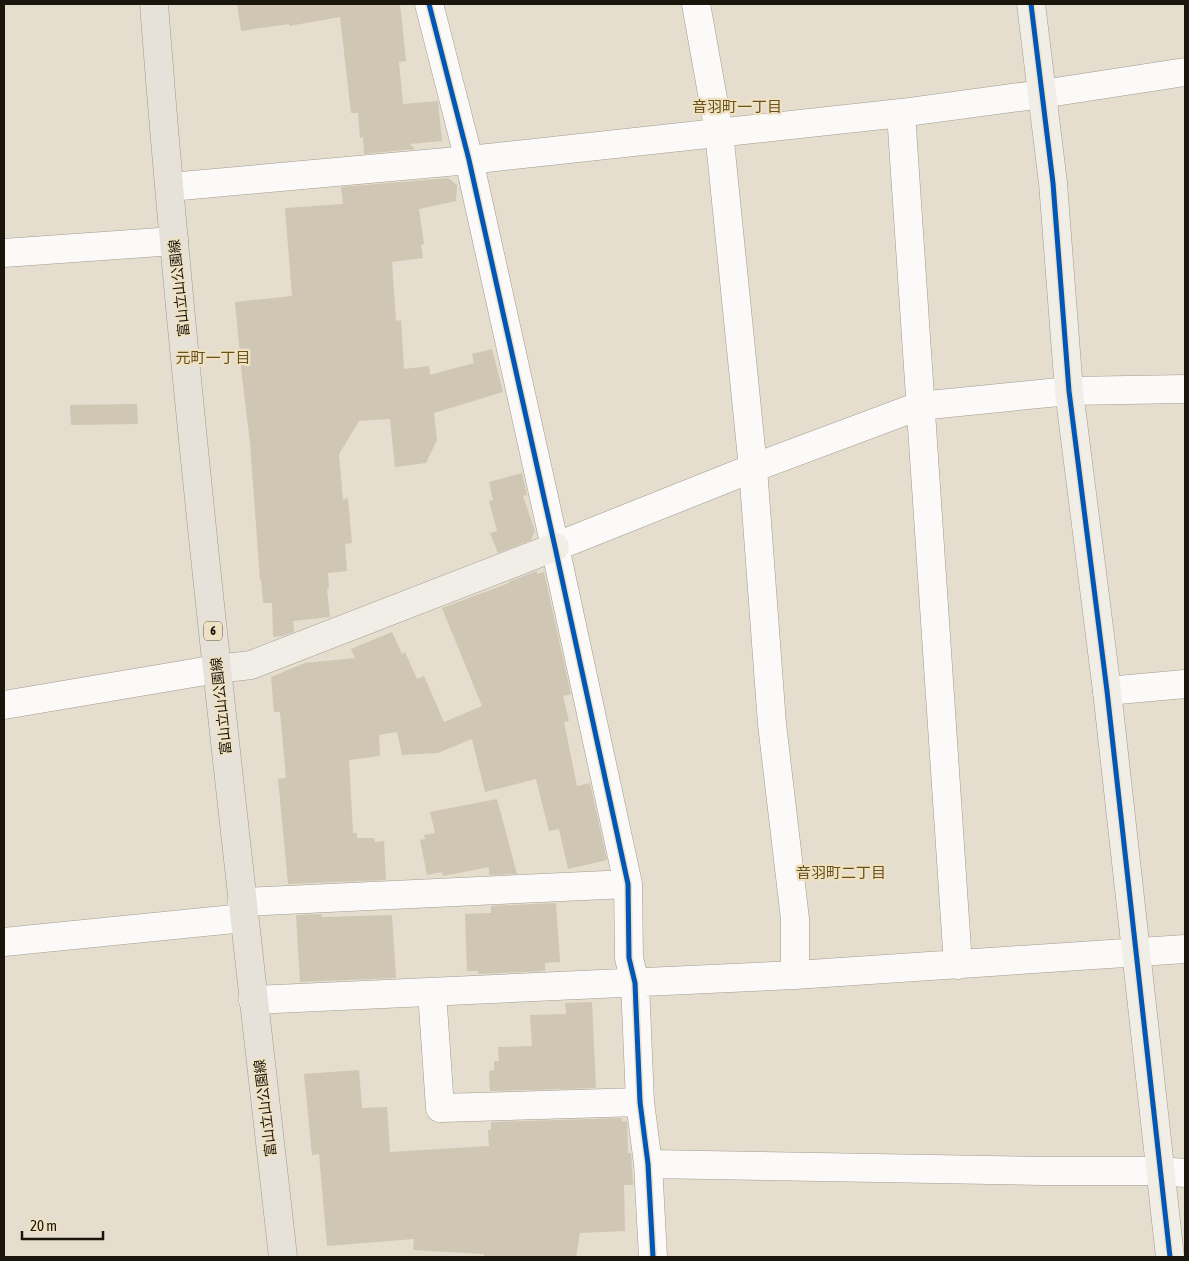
<svg xmlns="http://www.w3.org/2000/svg" width="1189" height="1261" viewBox="0 0 1189 1261" font-family="'Asap Condensed','Noto Sans JP',sans-serif">
	<style>
		.building { fill: #cfc6b3 }
		.lines { fill: none; stroke-linecap: round; stroke-linejoin: round }
		.street-casing { stroke: #a19b8f; stroke-width: 29 }
		.secondary-casing { stroke: #a19b8f; stroke-width: 29 }
		.primary-casing { stroke: #a29a85; stroke-width: 29 }
		.street { stroke: #fbfaf8; stroke-width: 28 }
		.secondary { stroke: #f1eee8; stroke-width: 28 }
		.primary { stroke: #e7e2d9; stroke-width: 28 }
		.cycleway-casing { stroke: #efe1c4; stroke-width: 8 }
		.cycleway { stroke: #0057b8; stroke-width: 5 }
		.labels { text-anchor: middle; dominant-baseline: central; stroke-width: 4.5; stroke-linejoin: round; paint-order: stroke }
		.shield { fill: #efe1c4; stroke: #5b5342; stroke-width: 1 }
		.shield-label { font-size: 12px; font-weight: bold; fill: #1b160b }
		.street-label { font-size: 14px; fill: #1b160b; stroke: #efe1c4 }
		.neighbourhood-label { font-size: 15px; fill: #695118; stroke: #efe1c4 }
	</style>
	<rect width="100%" height="100%" fill="#e5dece"/>
	<path class="building" d="M 237,4 L 400,4 L 406,61 L 399,62 L 403,104 L 438,101 L 442,141 L 410,144 L 415,149 L 364,154 L 363,137 L 360,138 L 358,113 L 351,113 L 340,17 L 289,26 L 289,24 L 241,31 Z
		M 448,178 L 457,185 L 456,201 L 419,209 L 424,244 L 421,245 L 423,258 L 392,262 L 396,321 L 401,320 L 404,369 L 429,366 L 430,375 L 474,363 L 472,354 L 492,349 L 503,392 L 434,413 L 437,440 L 426,463 L 395,467 L 390,419 L 359,421 L 339,454 L 343,500 L 348,498 L 352,543 L 345,544 L 347,571 L 328,573 L 329,588 L 327,589 L 330,617 L 293,621 L 294,632 L 282,636 L 273,637 L 272,603 L 263,603 L 261,580 L 260,580 L 250,443 L 242,376 L 235,302 L 292,296 L 285,208 L 343,204 L 341,187 Z
		M 137,404 L 138,424 L 71,425 L 70,405 Z
		M 522,473 L 527,495 L 523,496 L 535,531 L 531,540 L 498,553 L 490,533 L 497,531 L 489,501 L 493,500 L 489,482 Z
		M 537,571 L 537,574 L 544,572 L 571,694 L 563,696 L 569,721 L 564,722 L 577,786 L 590,783 L 607,860 L 568,869 L 559,829 L 549,831 L 536,779 L 485,792 L 472,739 L 438,753 L 402,755 L 397,732 L 379,735 L 380,756 L 349,760 L 353,833 L 357,833 L 357,838 L 374,838 L 375,842 L 384,841 L 386,880 L 288,884 L 278,779 L 286,778 L 280,712 L 274,712 L 271,677 L 305,663 L 355,658 L 351,649 L 392,632 L 402,654 L 405,652 L 417,679 L 424,676 L 444,722 L 482,706 L 442,608 L 509,583 L 508,582 Z
		M 497,799 L 517,874 L 489,875 L 489,867 L 443,876 L 442,872 L 427,875 L 420,840 L 425,839 L 424,835 L 435,833 L 430,812 Z
		M 556,903 L 560,962 L 545,963 L 545,971 L 478,974 L 478,971 L 467,971 L 465,914 L 491,913 L 491,906 Z
		M 322,914 L 322,917 L 392,915 L 396,978 L 300,982 L 296,915 Z
		M 592,1002 L 596,1088 L 490,1091 L 489,1071 L 494,1070 L 494,1061 L 499,1061 L 498,1047 L 532,1046 L 530,1015 L 566,1014 L 565,1003 Z
		M 359,1070 L 362,1108 L 387,1107 L 390,1152 L 489,1146 L 488,1130 L 491,1130 L 491,1122 L 622,1118 L 622,1122 L 627,1121 L 628,1153 L 631,1153 L 633,1185 L 624,1185 L 625,1231 L 580,1233 L 576,1257 L 484,1257 L 484,1254 L 413,1250 L 414,1239 L 327,1246 L 319,1154 L 312,1155 L 304,1074 Z"/>
	<g class="lines">
		<defs>
			<path id="street" d="M 429,4 L 469,160 L 555,547 L 628,884 L 629,958 L 635,983 L 640,1102 L 648,1164 L 653,1257
				M 696,4 L 719,132 L 753,468 L 772,724 L 795,919 L 795,975
				M 901,113 L 958,965
				M 170,187 L 469,160 L 901,113 L 1042,94 L 1185,72
				M 4,253 L 174,241
				M 555,547 L 753,468 L 919,406 L 1069,391 L 1185,389
				M 1107,691 L 1185,684
				M 4,705 L 217,669
				M 242,902 L 628,884
				M 4,942 L 244,918
				M 432,992 L 440,1108 L 640,1102
				M 253,1000 L 795,975 L 1185,949
				M 648,1164 L 1042,1171 L 1160,1171 L 1185,1173"/>
			<path id="secondary" d="M 1031,4 L 1053,183 L 1069,391 L 1107,691 L 1170,1257
				M 217,669 L 251,665 L 555,547"/>
			<path id="primary" d="M 154,4 C 186,423 236,840 283,1257"/>
		</defs>
		<use href="#street" class="street-casing"/>
		<use href="#secondary" class="secondary-casing"/>
		<use href="#primary" class="primary-casing"/>
		<use href="#street" class="street"/>
		<use href="#secondary" class="secondary"/>
		<use href="#primary" class="primary"/>
		<defs>
			<path id="cycleway" d="M 429,4 L 469,160 L 555,547 L 628,884 L 629,958 L 635,983 L 640,1102 L 648,1164 L 653,1257
				M 1031,4 L 1053,183 L 1069,391 L 1107,691 L 1170,1257"/>
		</defs>
		<use href="#cycleway" class="cycleway-casing"/>
		<use href="#cycleway" class="cycleway"/>
	</g>
	<g class="labels">
		<rect class="shield" x="204" y="621.5" width="18" height="19" rx="4"/>
		<g class="shield-label">
			<text x="213" y="631">6</text>
		</g>
		<g class="street-label">
			<text transform="translate(179 288) rotate(-96)">富山立山公園線</text>
			<text transform="translate(221 706) rotate(-96)">富山立山公園線</text>
			<text transform="translate(265 1108) rotate(-97)">富山立山公園線</text>
		</g>
		<g class="neighbourhood-label">
			<text x="737" y="106">音羽町一丁目</text>
			<text x="213" y="357">元町一丁目</text>
			<text x="841" y="872">音羽町二丁目</text>
		</g>
	</g>
	<rect width="1189" height="1261" fill="none" stroke="#1b160b" stroke-width="10"/>
	<path d="M22 1231v8h81v-8" fill="none" stroke="#1b160b" stroke-width="2.5"/>
	<text x="30" y="1231" font-size="15" fill="#1b160b" stroke="#efe1c4" stroke-width="4" paint-order="stroke">20 m</text>
</svg>
